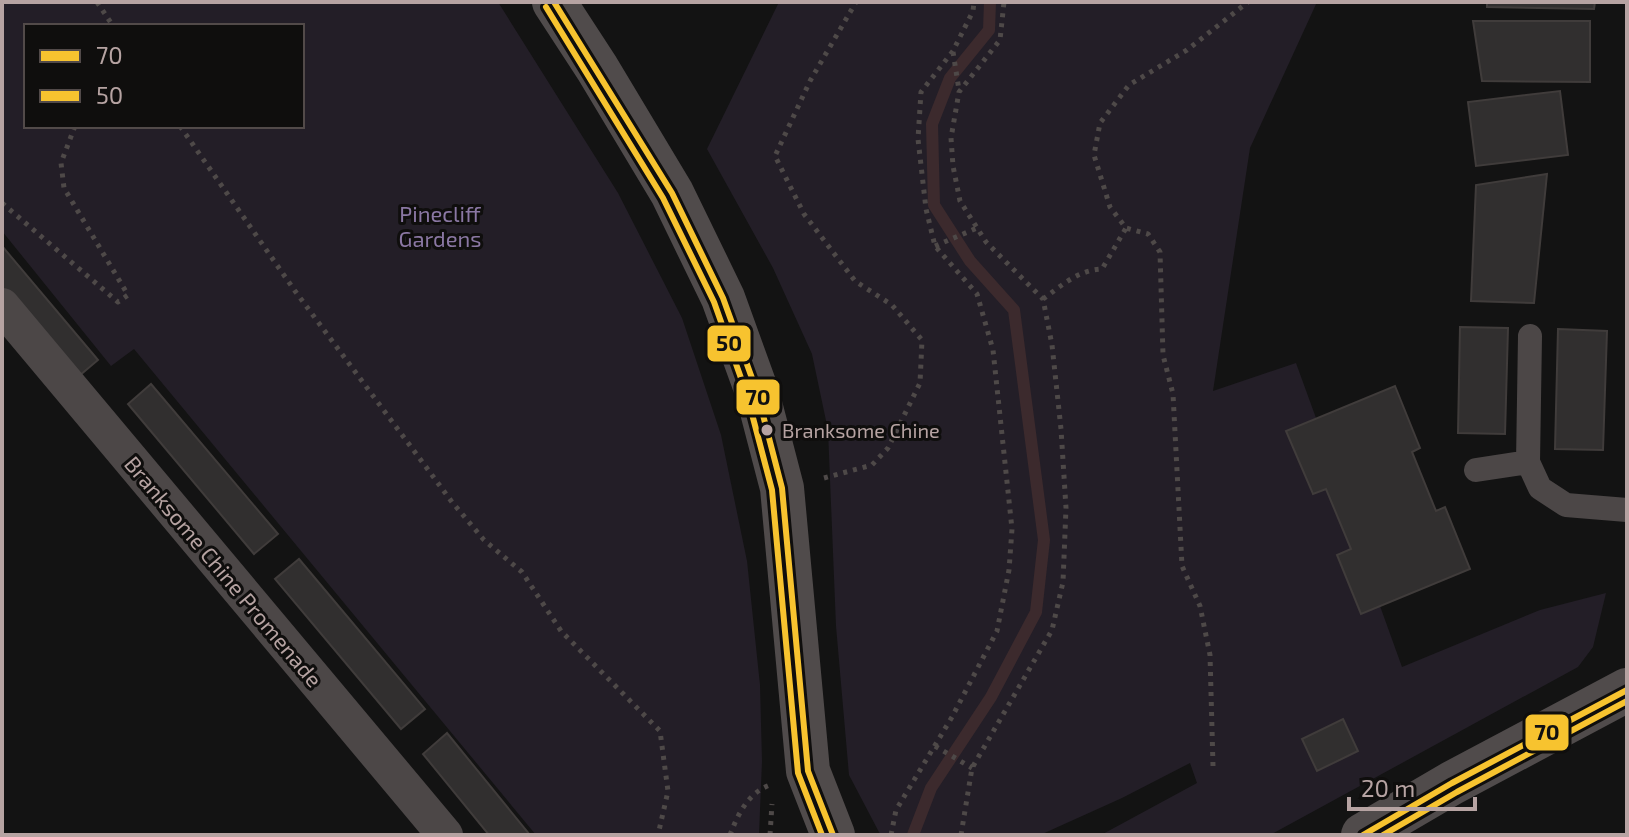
<svg xmlns="http://www.w3.org/2000/svg" width="1629" height="837" viewBox="0 0 1629 837" font-family="'Exo 2',sans-serif">
	<style>
		.green { fill: #231e27; fill-rule: evenodd }
		.lines { fill: none; stroke-linecap: round; stroke-linejoin: round }
		.stream { stroke: #3c2a2d; stroke-width: 12 }
		.building { fill: #312f2f; stroke: #403c3b; stroke-width: 2 }
		.path { stroke: #4e4948; stroke-width: 5; stroke-dasharray: 4 6; stroke-linecap: butt }
		.service { stroke: #4c4747; stroke-width: 24 }
		.pedestrian { stroke: #4c4747; stroke-width: 36 }
		.secondary { stroke: #504b4b; stroke-width: 44 }
		.bus-1-casing { stroke: #0f0e0d; stroke-width: 12 }
		.bus-2-casing { stroke: #0f0e0d; stroke-width: 12 }
		.bus-1 { stroke: #f7c32f; stroke-width: 6 }
		.bus-2 { stroke: #f7c32f; stroke-width: 6 }
		.bus-dot { fill: #b6a3a2; stroke: #0f0e0d; stroke-width: 3 }
		.labels { text-anchor: middle; dominant-baseline: central; stroke-width: 6; stroke-linejoin: round; paint-order: stroke }
		.bus-label { font-size: 20px; fill: #b6a3a2; stroke: #0f0e0d; text-anchor: start }
		.park-label { font-size: 22px; fill: #8a77a3; stroke: #0f0e0d }
		.street-label { font-size: 22px; fill: #b6a3a2; stroke: #0f0e0d }
		.line-badge { stroke: #0f0e0d; stroke-width: 3 }
		.pale-badge-label { font-size: 22px; text-anchor: middle; font-weight: bold; fill: #111 }
	</style>
	<rect width="100%" height="100%" fill="#131313"/>
	<path class="green" d="M 2,2 L 498,2 L 618,193 L 682,318 L 721,435 L 747,561 L 760,685 L 762,761 L 759,835 L 536,835 L 134,349 L 111,366 L 2,231 ZM 26,26 L 302,26 L 302,126 L 26,126 Z
		M 779,2 L 1317,2 L 1250,148 L 1213,391 L 1296,363 L 1316,418 L 1287,431 L 1312,494 L 1326,489 L 1351,549 L 1361,613 L 1380,606 L 1402,667 L 1540,610 L 1606,593 L 1593,647 L 1578,667 L 1270,835 L 1101,835 L 1197,783 L 1190,763 L 1122,798 L 1040,835 L 880,834 L 849,775 L 836,626 L 828,430 L 812,354 L 773,268 L 707,149 Z"/>
	<g class="lines">
		<path class="stream" d="M 913,835 L 931,788 L 991,697 L 1036,612 L 1044,540 L 1014,310 L 970,261 L 934,205 L 932,124 L 950,78 L 989,30 L 990,2"/>
	</g>
	<path class="building" d="M 1487,2 L 1595,2 L 1594,9 L 1487,7 Z
		M 1473,21 L 1590,21 L 1590,82 L 1482,81 Z
		M 1560,91 L 1568,155 L 1476,166 L 1468,102 Z
		M 1547,174 L 1534,303 L 1471,301 L 1476,185 Z
		M 2,246 L 98,360 L 73,381 L 2,296 Z
		M 1460,327 L 1508,328 L 1505,434 L 1458,433 Z
		M 1558,329 L 1607,331 L 1603,450 L 1555,449 Z
		M 151,384 L 278,534 L 254,554 L 128,404 Z
		M 1395,386 L 1420,448 L 1412,452 L 1436,511 L 1445,507 L 1470,569 L 1361,614 L 1337,555 L 1351,549 L 1326,489 L 1313,494 L 1286,431 Z
		M 299,559 L 425,709 L 401,729 L 275,579 Z
		M 1343,719 L 1358,751 L 1317,771 L 1302,739 Z
		M 447,733 L 530,835 L 489,835 L 423,754 Z"/>
	<g class="lines">
		<path class="path" d="M 97,2 L 113,26
			M 953,52 L 959,90
			M 180,126 L 295,291 L 452,502 L 484,540 L 522,572 L 561,631 L 660,731 L 668,791 L 658,835
			M 2,203 L 118,302 L 128,295 L 64,188 L 61,163 L 75,126
			M 935,246 L 977,228
			M 1043,299 C 1061,286 1078,270 1102,269 L 1126,228
			M 824,478 L 872,465 L 888,448 L 920,383 L 922,340 L 892,305 L 855,281 L 804,214 L 775,156 L 810,81 L 856,2
			M 935,746 L 972,768
			M 1213,766 L 1210,655 L 1200,606 L 1182,566 L 1173,394 L 1163,355 L 1160,252 L 1148,234 L 1126,228 L 1110,207 L 1094,155 L 1100,123 L 1129,85 L 1187,50 L 1248,2
			M 730,835 C 738,814 748,793 770,785
			M 770,835 L 772,804
			M 891,835 L 896,810 L 952,717 L 997,631 L 1009,570 L 1012,529 L 993,350 L 977,294 L 935,246 L 926,209 L 918,139 L 921,92 L 953,51 L 973,11 L 974,2
			M 961,835 L 972,768 L 1052,630 L 1063,582 L 1066,508 L 1061,429 L 1052,345 L 1043,299 L 986,242 L 960,201 L 953,166 L 951,138 L 959,92 L 1000,40 L 1004,2"/>
		<path class="service" d="M 1528,462 L 1530,336
			M 1476,470 L 1528,462 L 1540,488 L 1566,505 L 1627,510"/>
		<path class="pedestrian" d="M 2,306 L 445,835"/>
		<path class="secondary" d="M 554,2 L 597,68 L 672,193 L 723,298 L 757,392 L 782,488 L 808,771 L 833,835
			M 1363,835 L 1452,783 L 1627,690"/>
		<defs>
			<path id="bus-1" d="M 554,2 L 672,193 L 723,298 L 757,392 L 782,488 L 808,771 L 833,835
				M 1363,835 L 1452,783 L 1627,690"/>
			<path id="bus-2" d="M 546,7 L 663,198 L 714,302 L 747,395 L 772,490 L 798,773 L 822,835
				M 1383,835 L 1457,792 L 1627,701"/>
		</defs>
		<use href="#bus-1" class="bus-1-casing"/>
		<use href="#bus-2" class="bus-2-casing"/>
		<use href="#bus-1" class="bus-1"/>
		<use href="#bus-2" class="bus-2"/>
	</g>
	<circle class="bus-dot" cx="767" cy="430" r="7"/>
	<g class="labels">
		<g class="bus-label">
			<text x="782" y="430">Branksome Chine</text>
		</g>
		<g class="park-label">
			<text x="440" y="213">Pinecliff<tspan x="440" dy="25">Gardens</tspan></text>
		</g>
		<g class="street-label">
			<text transform="translate(224 571) rotate(50)">Branksome Chine Promenade</text>
		</g>
	</g>
	<g class="line-badge">
		<rect x="706" y="324" width="46" height="39" rx="8" fill="#f7c32f"/>
		<rect x="735" y="378" width="46" height="38" rx="8" fill="#f7c32f"/>
		<rect x="1524" y="713" width="46" height="39" rx="8" fill="#f7c32f"/>
	</g>
	<g class="pale-badge-label">
		<text x="729" y="351">50</text>
		<text x="758" y="405">70</text>
		<text x="1547" y="740">70</text>
	</g>
	<rect width="1629" height="837" fill="none" stroke="#b6a3a2" stroke-width="8"/>
	<rect x="24" y="24" width="280" height="104" fill="#0f0e0d" stroke="#524a49" stroke-width="2"/>
	<rect x="40" y="50" width="40" height="12" fill="#f7c32f" stroke="#524a49" stroke-width="2"/>
	<text x="96" y="64" font-size="24" fill="#b6a3a2">70</text>
	<rect x="40" y="90" width="40" height="12" fill="#f7c32f" stroke="#524a49" stroke-width="2"/>
	<text x="96" y="104" font-size="24" fill="#b6a3a2">50</text>
	<path d="M1349 797v12h126v-12" fill="none" stroke="#b6a3a2" stroke-width="4"/>
	<text x="1361" y="797" font-size="24" fill="#b6a3a2" stroke="#0f0e0d" stroke-width="6" paint-order="stroke">20 m</text>
</svg>
